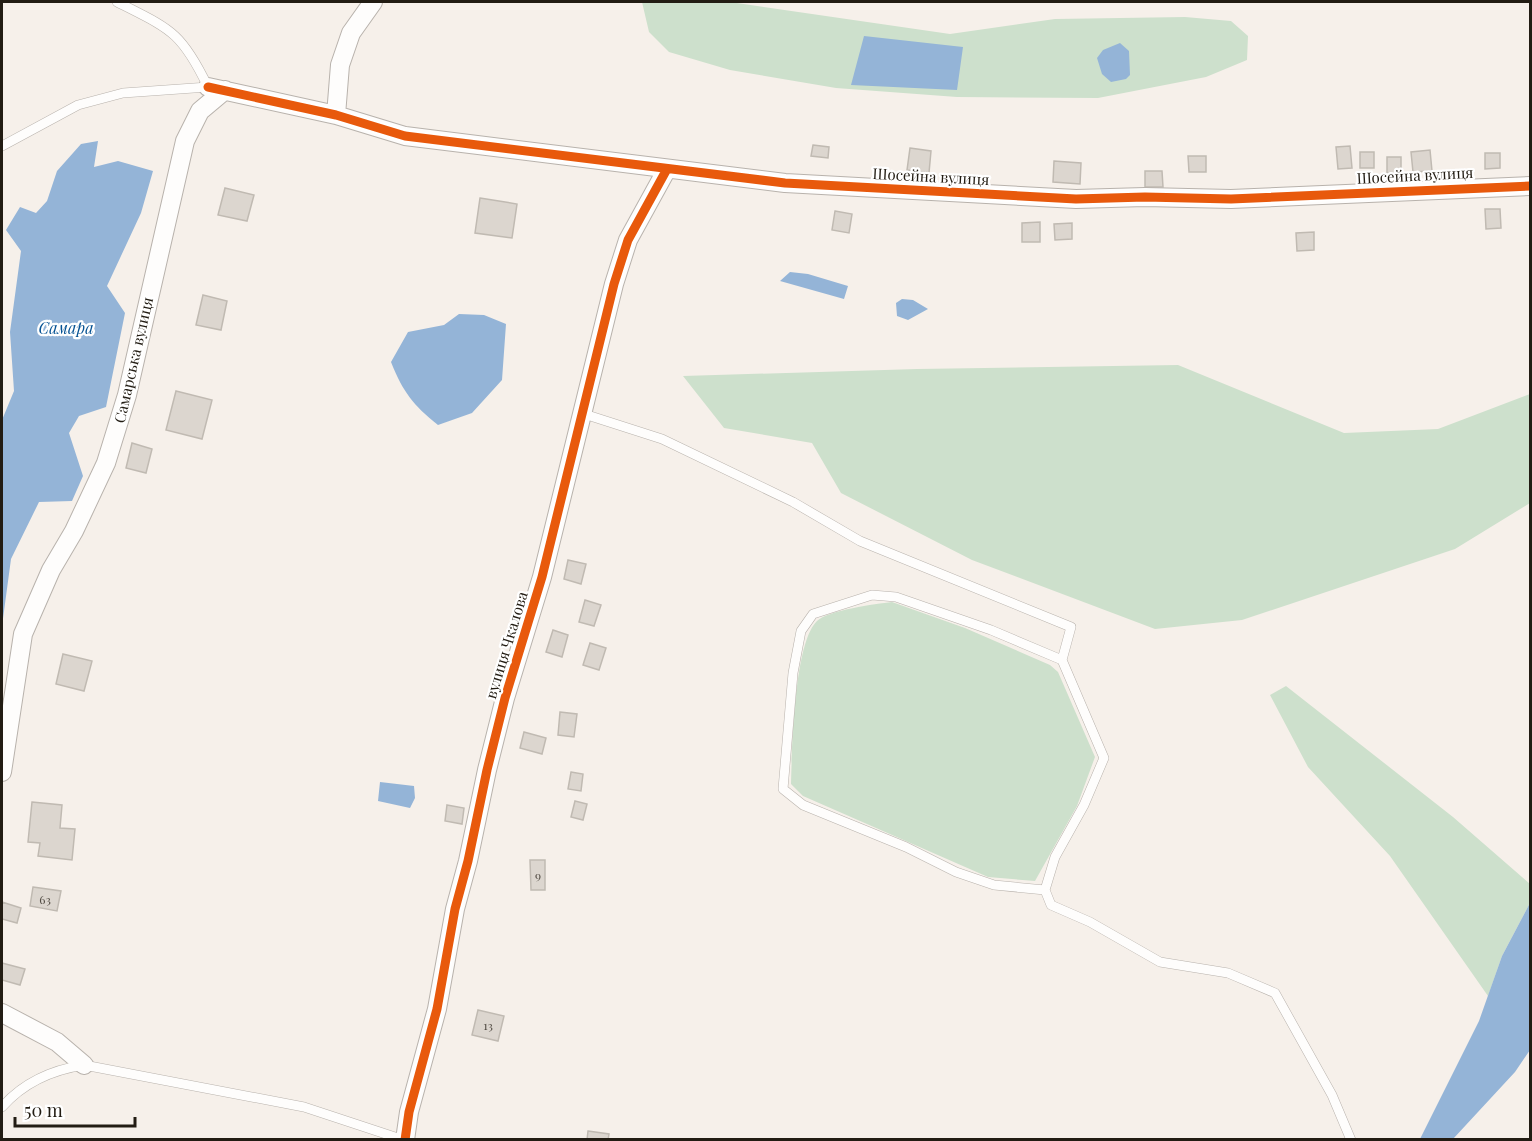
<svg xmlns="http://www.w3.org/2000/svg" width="1532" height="1141" viewBox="0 0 1532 1141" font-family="'Playfair Display',serif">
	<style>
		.green { fill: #cde0cc }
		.water { fill: #94b4d7 }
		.building { fill: #dcd6cf; stroke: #c0bab2; stroke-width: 1.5 }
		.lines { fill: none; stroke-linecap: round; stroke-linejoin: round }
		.lane-casing { stroke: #b8b2ac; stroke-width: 10 }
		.street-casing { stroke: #b8b2ac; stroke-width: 20 }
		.lane { stroke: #fefdfc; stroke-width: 9 }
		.street { stroke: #fefdfc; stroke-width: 18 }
		.cycleway-casing { stroke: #fff; stroke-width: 13 }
		.cycleway { stroke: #e8590c; stroke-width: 9 }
		.labels { text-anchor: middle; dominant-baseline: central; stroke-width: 4.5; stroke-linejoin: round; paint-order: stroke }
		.number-label { font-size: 12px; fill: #524c44 }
		.street-label { font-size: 15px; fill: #221c13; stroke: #fff }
		.water-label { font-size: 16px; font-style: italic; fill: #055293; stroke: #fff }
	</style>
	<rect width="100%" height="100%" fill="#f6f0ea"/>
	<path class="green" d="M 642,2 L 730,2 L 950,34 L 1055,19 L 1185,17 L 1231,21 L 1248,36 L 1247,60 L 1206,77 L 1098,98 L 957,97 L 836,88 L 730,70 L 669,52 L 649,32 Z
		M 1178,365 L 1344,433 L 1438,429 L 1530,394 L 1530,503 L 1455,549 L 1242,620 L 1155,629 L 972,560 L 841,493 L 812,443 L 724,428 L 683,376 L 917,369 Z
		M 892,602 L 965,628 L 1050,665 L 1058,672 L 1095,757 L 1077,806 L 1035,881 L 988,877 L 803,796 L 791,784 C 792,750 794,643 817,621 C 829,610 875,604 892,602 Z
		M 1286,686 L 1453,817 L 1530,884 L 1530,903 L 1502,956 L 1488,996 L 1390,856 L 1308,767 L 1270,695 Z"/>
	<path class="water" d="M 864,36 L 963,47 L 957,90 L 851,85 Z
		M 1120,43 L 1129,51 L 1130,75 L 1126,79 L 1111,82 L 1102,74 L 1097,58 L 1103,50 Z
		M 98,141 L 94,167 L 118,161 L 153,171 L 141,213 L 107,286 L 125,313 L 106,407 L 79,416 L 69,433 L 83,476 L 72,501 L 39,502 L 11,559 L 2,626 L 2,420 L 14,391 L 10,332 L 21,251 L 6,230 L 20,207 L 36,213 L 47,201 L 57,171 L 81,144 Z
		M 790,272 L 808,274 L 848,286 L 844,299 L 780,281 Z
		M 902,299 L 913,300 L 928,309 L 908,320 L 897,316 L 896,303 Z
		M 459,314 L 484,315 L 506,324 L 502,380 L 472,413 L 438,425 C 413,405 403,392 391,362 L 408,332 L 444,325 Z
		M 380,782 L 414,786 L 415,798 L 410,808 L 378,801 Z
		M 1530,903 L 1530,1050 L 1515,1072 L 1453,1139 L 1420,1139 L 1479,1021 L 1502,956 Z"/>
	<path class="building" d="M 813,145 L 829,147 L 828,158 L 811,156 Z
		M 1350,146 L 1352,168 L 1338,169 L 1336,147 Z
		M 910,148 L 931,151 L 929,173 L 907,170 Z
		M 1430,150 L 1432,171 L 1413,172 L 1411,152 Z
		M 1360,152 L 1374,152 L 1374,168 L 1360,168 Z
		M 1485,153 L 1500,153 L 1500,168 L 1485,169 Z
		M 1188,156 L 1206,156 L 1206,172 L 1189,172 Z
		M 1387,157 L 1401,157 L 1401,173 L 1387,173 Z
		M 1054,161 L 1081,163 L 1080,184 L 1053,182 Z
		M 1145,171 L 1162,171 L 1163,187 L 1145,187 Z
		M 225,188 L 254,195 L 247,221 L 218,215 Z
		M 480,198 L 517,204 L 512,238 L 475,233 Z
		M 1485,209 L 1500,209 L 1501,228 L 1486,229 Z
		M 835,211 L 852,214 L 849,233 L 832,230 Z
		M 1040,222 L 1040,242 L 1022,242 L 1022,223 Z
		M 1072,223 L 1072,239 L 1055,240 L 1054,224 Z
		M 1314,232 L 1314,250 L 1297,251 L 1296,233 Z
		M 203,295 L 227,301 L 221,330 L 196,325 Z
		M 176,391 L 212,400 L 202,439 L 166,430 Z
		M 132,443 L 152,449 L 146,473 L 126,468 Z
		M 568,560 L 586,564 L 581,584 L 564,579 Z
		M 585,600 L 601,605 L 594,626 L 579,622 Z
		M 553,630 L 568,635 L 562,657 L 546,652 Z
		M 590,643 L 606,648 L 599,670 L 583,665 Z
		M 63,654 L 92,661 L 84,691 L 56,684 Z
		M 560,712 L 577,714 L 574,737 L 558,735 Z
		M 524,732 L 546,738 L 542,754 L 520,748 Z
		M 571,772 L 583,774 L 581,791 L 568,789 Z
		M 575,801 L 587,804 L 583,820 L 571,817 Z
		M 32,802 L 62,805 L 60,828 L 75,829 L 72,860 L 38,856 L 40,843 L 28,842 Z
		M 447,805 L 464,808 L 462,824 L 445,821 Z
		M 530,860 L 545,860 L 545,890 L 531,890 Z
		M 33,887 L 61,891 L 57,911 L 30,906 Z
		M 2,902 L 21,908 L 17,923 L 2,919 Z
		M 2,963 L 25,969 L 20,985 L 2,980 Z
		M 478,1010 L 504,1016 L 498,1041 L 472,1035 Z
		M 588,1131 L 609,1134 L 608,1140 L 587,1140 Z"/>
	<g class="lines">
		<defs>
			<path id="lane" d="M 2,146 L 78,105 L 123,93 L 208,87 C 181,31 170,29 117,2
				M 581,413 L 662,439 L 793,502 L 860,541 L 1071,627 L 1062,660 L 1104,758 L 1084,805 L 1055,857 L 1045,890 L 1051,905 L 1090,922 L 1160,962 L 1228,973 L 1275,993 L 1332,1095 L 1351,1140
				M 1045,890 L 994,885 L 956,872 L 906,847 L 803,805 L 783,789 L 793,673 L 801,631 L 813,614 L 872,595 L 896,597 L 991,630 L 1062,660
				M 2,1107 C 24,1082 51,1070 84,1065 L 304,1107 L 404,1140"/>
			<path id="street" d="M 208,87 L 336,115 L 405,136 L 785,183 L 1076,199 L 1145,197 L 1231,199 L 1530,186
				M 336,115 L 340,65 L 351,33 L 373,2
				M 2,772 L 23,634 L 51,570 L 74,531 L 106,463 L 127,395 L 185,141 L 200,111 L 225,90
				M 2,1013 L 57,1042 L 84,1065
				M 405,1140 L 409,1112 L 437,1009 L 455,909 L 468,861 L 487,770 L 505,698 L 542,577 L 614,284 L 628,240 L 667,169"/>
		</defs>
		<use href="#lane" class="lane-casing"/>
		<use href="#street" class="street-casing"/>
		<use href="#lane" class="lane"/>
		<use href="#street" class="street"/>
		<defs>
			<path id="cycleway" d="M 208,87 L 336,115 L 405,136 L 785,183 L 1076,199 L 1145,197 L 1231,199 L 1530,186
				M 405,1140 L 409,1112 L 437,1009 L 455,909 L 468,861 L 487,770 L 505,698 L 542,577 L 614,284 L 628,240 L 667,169"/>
		</defs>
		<use href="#cycleway" class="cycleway-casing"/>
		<use href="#cycleway" class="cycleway"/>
	</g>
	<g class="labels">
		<g class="number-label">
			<text x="538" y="875">9</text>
			<text x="45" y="899">63</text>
			<text x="488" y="1025">13</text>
		</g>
		<g class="street-label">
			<text transform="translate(1415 175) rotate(-3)">Шосейна вулиця</text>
			<text transform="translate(931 176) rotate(3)">Шосейна вулиця</text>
			<text transform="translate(133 360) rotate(-77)">Самарська вулиця</text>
			<text transform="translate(506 645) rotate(-73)">вулиця Чкалова</text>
		</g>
		<g class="water-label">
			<text x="66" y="327">Самара</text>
		</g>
	</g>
	<rect width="1532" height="1141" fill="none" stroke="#221c13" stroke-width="6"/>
	<path d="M15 1117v9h120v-9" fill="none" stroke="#221c13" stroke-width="3"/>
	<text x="24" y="1117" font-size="18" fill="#221c13" stroke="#ffffff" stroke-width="4.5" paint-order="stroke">50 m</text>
</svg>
